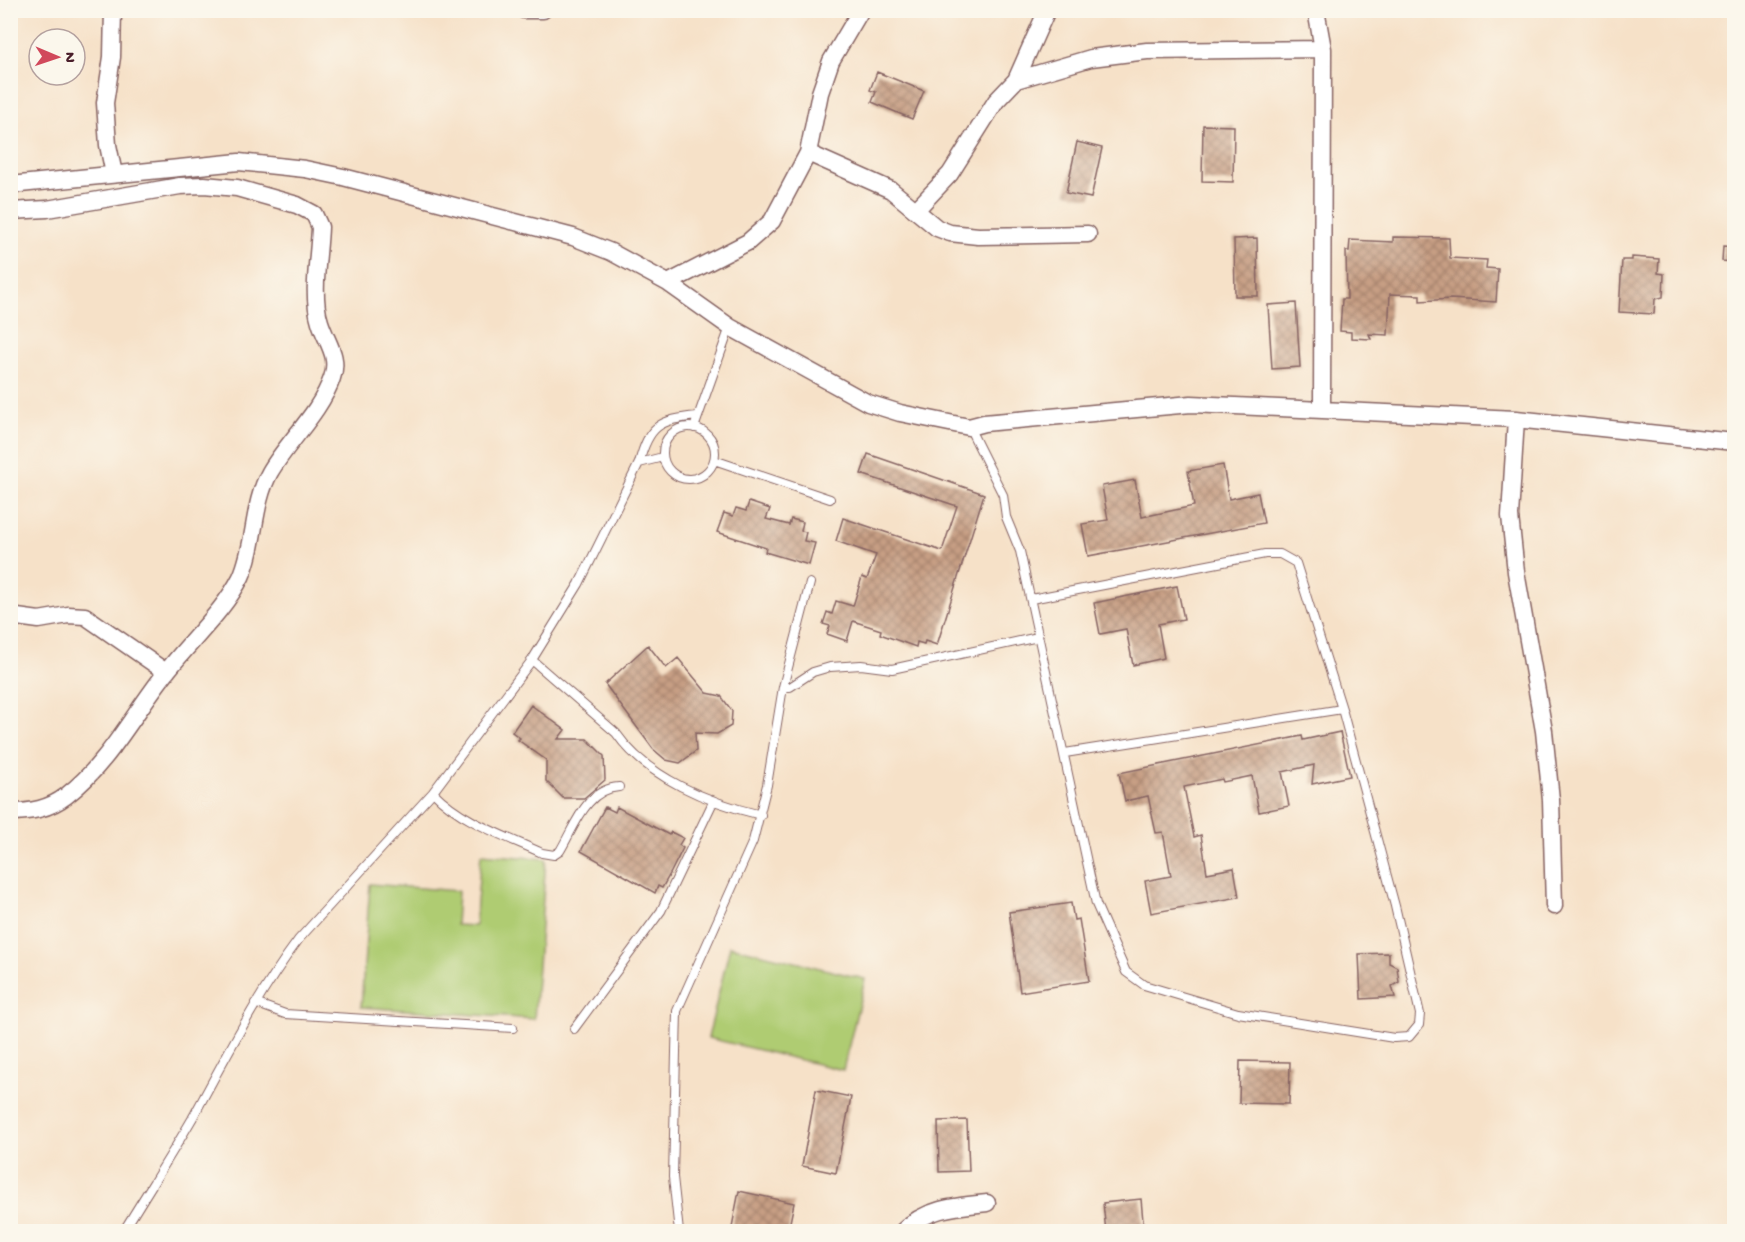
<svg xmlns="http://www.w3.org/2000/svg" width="1745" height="1242" viewBox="0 0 1745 1242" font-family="'Gochi Hand',sans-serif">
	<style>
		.garden { fill: #afcc72; stroke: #7c764e; stroke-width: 1.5 }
		.building { fill: url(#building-cross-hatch) }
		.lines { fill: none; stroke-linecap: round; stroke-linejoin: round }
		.service-casing { stroke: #866362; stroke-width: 10 }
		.minor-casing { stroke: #866362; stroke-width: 19 }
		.service { stroke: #fff; stroke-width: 8 }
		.minor { stroke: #fff; stroke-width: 16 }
	</style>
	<defs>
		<pattern id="building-cross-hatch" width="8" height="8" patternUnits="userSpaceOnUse" patternTransform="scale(1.5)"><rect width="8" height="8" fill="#c79f84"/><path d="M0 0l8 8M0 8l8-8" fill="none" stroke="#a4816c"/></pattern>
	</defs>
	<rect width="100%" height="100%" fill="#fbf7ec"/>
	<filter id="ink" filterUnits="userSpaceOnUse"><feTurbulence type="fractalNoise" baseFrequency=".0167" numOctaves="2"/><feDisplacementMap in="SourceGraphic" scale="12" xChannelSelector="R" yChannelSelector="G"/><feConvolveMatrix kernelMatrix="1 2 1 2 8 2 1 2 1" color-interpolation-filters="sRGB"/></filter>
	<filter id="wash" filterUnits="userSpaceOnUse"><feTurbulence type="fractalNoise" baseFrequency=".008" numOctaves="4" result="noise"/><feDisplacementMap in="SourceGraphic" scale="24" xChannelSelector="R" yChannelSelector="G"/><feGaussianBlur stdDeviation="1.35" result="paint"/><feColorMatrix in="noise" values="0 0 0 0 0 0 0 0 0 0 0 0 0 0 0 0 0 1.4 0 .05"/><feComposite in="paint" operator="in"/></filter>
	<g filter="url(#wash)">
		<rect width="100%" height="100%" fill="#f6e1c8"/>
		<path class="garden" d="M 481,854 L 546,859 L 534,1019 L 361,1007 L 370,884 L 458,891 L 456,925 L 475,926 Z
			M 730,946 L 865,979 L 843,1070 L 708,1038 Z"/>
		<g id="blocks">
			<path class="building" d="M 877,72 L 924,91 L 912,119 L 872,102 L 876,92 L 870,90 Z
				M 1203,125 L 1234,126 L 1233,182 L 1202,181 Z
				M 1077,142 L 1102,148 L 1091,198 L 1066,193 Z
				M 1393,237 L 1449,238 L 1450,258 L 1487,260 L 1486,268 L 1498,269 L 1496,302 L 1451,299 L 1420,301 L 1420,295 L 1390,294 L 1388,335 L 1369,334 L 1371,339 L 1351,338 L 1351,332 L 1340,331 L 1342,299 L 1347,299 L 1346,251 L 1349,251 L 1350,240 L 1393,242 Z
				M 1257,238 L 1258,296 L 1235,296 L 1234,239 Z
				M 1723,246 L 1734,247 L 1734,262 L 1722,261 Z
				M 1632,257 L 1659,259 L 1658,273 L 1664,274 L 1663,297 L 1655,299 L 1654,314 L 1619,312 L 1622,260 L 1632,260 Z
				M 1296,303 L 1300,367 L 1272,369 L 1268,305 Z
				M 868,454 L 984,494 L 937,645 L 925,641 L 924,644 L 917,642 L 916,647 L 880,634 L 881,630 L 853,621 L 847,641 L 827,634 L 830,626 L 823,624 L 827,612 L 832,614 L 836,601 L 853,606 L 862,577 L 867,579 L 876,555 L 836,541 L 843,518 L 942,551 L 957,506 L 861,474 Z
				M 1223,465 L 1229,499 L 1258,493 L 1264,523 L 1088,556 L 1082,524 L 1108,520 L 1102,486 L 1135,480 L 1142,517 L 1194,506 L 1188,471 Z
				M 749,502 L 770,509 L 766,519 L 789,525 L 791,519 L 803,522 L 801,531 L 806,532 L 804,541 L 815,543 L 809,565 L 765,552 L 766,548 L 717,532 L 724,513 L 733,516 L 736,508 L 746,511 Z
				M 1177,586 L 1184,619 L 1158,624 L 1164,658 L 1133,665 L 1126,629 L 1100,634 L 1094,603 Z
				M 648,645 L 666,668 L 678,658 L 707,693 L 721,696 L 732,711 L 731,726 L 717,734 L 695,733 L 696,751 L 680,763 L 666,760 L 653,749 L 605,684 Z
				M 531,705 L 565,730 L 558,739 L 587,739 L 604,756 L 605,780 L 584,798 L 563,798 L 546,781 L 546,760 L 518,740 L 520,738 L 512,732 Z
				M 1340,732 L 1350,776 L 1312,784 L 1314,765 L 1282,772 L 1289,806 L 1259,812 L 1252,776 L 1223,782 L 1222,779 L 1184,787 L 1194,837 L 1201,835 L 1207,873 L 1234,868 L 1239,897 L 1151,913 L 1145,881 L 1171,876 L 1163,832 L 1156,833 L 1148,796 L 1125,801 L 1119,773 L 1302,736 L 1303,740 Z
				M 605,807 L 615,812 L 617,807 L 669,835 L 671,832 L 683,838 L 679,845 L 683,848 L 671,872 L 662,888 L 658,886 L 655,893 L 581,851 Z
				M 1071,903 L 1074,920 L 1079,919 L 1089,981 L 1020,992 L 1009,912 Z
				M 1389,953 L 1389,963 L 1397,967 L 1399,982 L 1392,986 L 1395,997 L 1361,999 L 1359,954 Z
				M 1240,1061 L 1290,1062 L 1289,1104 L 1239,1103 Z
				M 816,1090 L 851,1097 L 836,1173 L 802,1166 Z
				M 967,1120 L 969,1171 L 939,1172 L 938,1121 Z
				M 739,1191 L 794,1203 L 788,1232 L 731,1232 Z
				M 1141,1199 L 1144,1232 L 1106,1232 L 1103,1203 Z"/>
		</g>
	</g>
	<g filter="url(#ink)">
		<use href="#blocks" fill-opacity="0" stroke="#866362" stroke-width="1.5"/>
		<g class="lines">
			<defs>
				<path id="service" d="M 969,427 L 1003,495 L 1006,517 L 1020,551 L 1096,904 L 1126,972 L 1144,985 L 1238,1013 L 1394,1038 L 1409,1037 L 1419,1025 L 1420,1014 L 1395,906 L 1342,709 L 1296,563 L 1280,554 L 1265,554 L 1031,599
					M663 453a26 26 0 1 1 52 0a26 26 0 1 1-52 0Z
					M 694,428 L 730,327
					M 714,460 L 830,499
					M 639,463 C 649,425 659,420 698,416
					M 532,660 L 616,733 C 647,778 710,803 761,815
					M 783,687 L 790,687 L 813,672 L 830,667 L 861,665 L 892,669 L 1038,637
					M 1065,753 L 1342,709
					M 433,792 C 462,822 505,836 542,853 L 554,855 L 560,851 C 575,826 586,789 619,787
					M 255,1003 L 285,1014 L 513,1028
					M 574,1029 L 661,911 L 713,802
					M 123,1232 C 146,1194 170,1157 192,1119 C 226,1057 257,995 299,939 L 433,792 L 532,660 L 579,584 L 639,463 L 663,457
					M 679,1232 L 673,1177 L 677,1011 L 753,841 L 767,785 L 783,687 L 810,583"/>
				<path id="minor" d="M 113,10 L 112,57 L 105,103 L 108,145 L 114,174
					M 524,10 L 543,10
					M 1316,10 L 1323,49 L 1322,410
					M 1016,80 L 1047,10
					M 808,153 L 891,190 L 937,228 L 950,233 L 978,236 L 1088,234
					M 10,185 L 239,162 L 305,169 L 343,177 L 573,237 L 611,252 L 668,283 L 730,327 L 868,403 L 900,413 L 969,427 L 984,423 L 1191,404 L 1516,419 L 1734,442
					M 917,209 L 950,174 L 996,101 L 1016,80 L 1091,58 L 1147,51 L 1323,49
					M 10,211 L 47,209 L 180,186 L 204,185 L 237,188 L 297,205 L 314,214 L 320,227 C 319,257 311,294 320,322 C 326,342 340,356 332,378 C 320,413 288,441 270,472 C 252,504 256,544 241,577 C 224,611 191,640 168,670 C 134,712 110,762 66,796 C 49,809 31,812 10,812
					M 668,283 L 748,242 L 772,221 L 808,153 L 820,93 L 831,61 L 861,10
					M 1516,419 L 1510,516 L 1516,572 L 1544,731 L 1551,800 L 1554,906
					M 10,616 L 39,620 L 68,615 L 85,616 L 166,672
					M 902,1232 C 925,1208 957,1206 987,1203"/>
			</defs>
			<use href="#service" class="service-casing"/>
			<use href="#minor" class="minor-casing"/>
			<use href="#service" class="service"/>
			<use href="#minor" class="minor"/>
		</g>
	</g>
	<rect width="1745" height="1242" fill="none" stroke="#fbf7ec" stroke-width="36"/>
	<g transform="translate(57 57) rotate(92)"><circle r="28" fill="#fbf7ec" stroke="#b4a19f" stroke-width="1.5"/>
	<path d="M0-4.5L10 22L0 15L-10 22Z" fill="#d1495b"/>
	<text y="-9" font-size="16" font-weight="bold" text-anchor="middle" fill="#4a1f2b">N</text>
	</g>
</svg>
